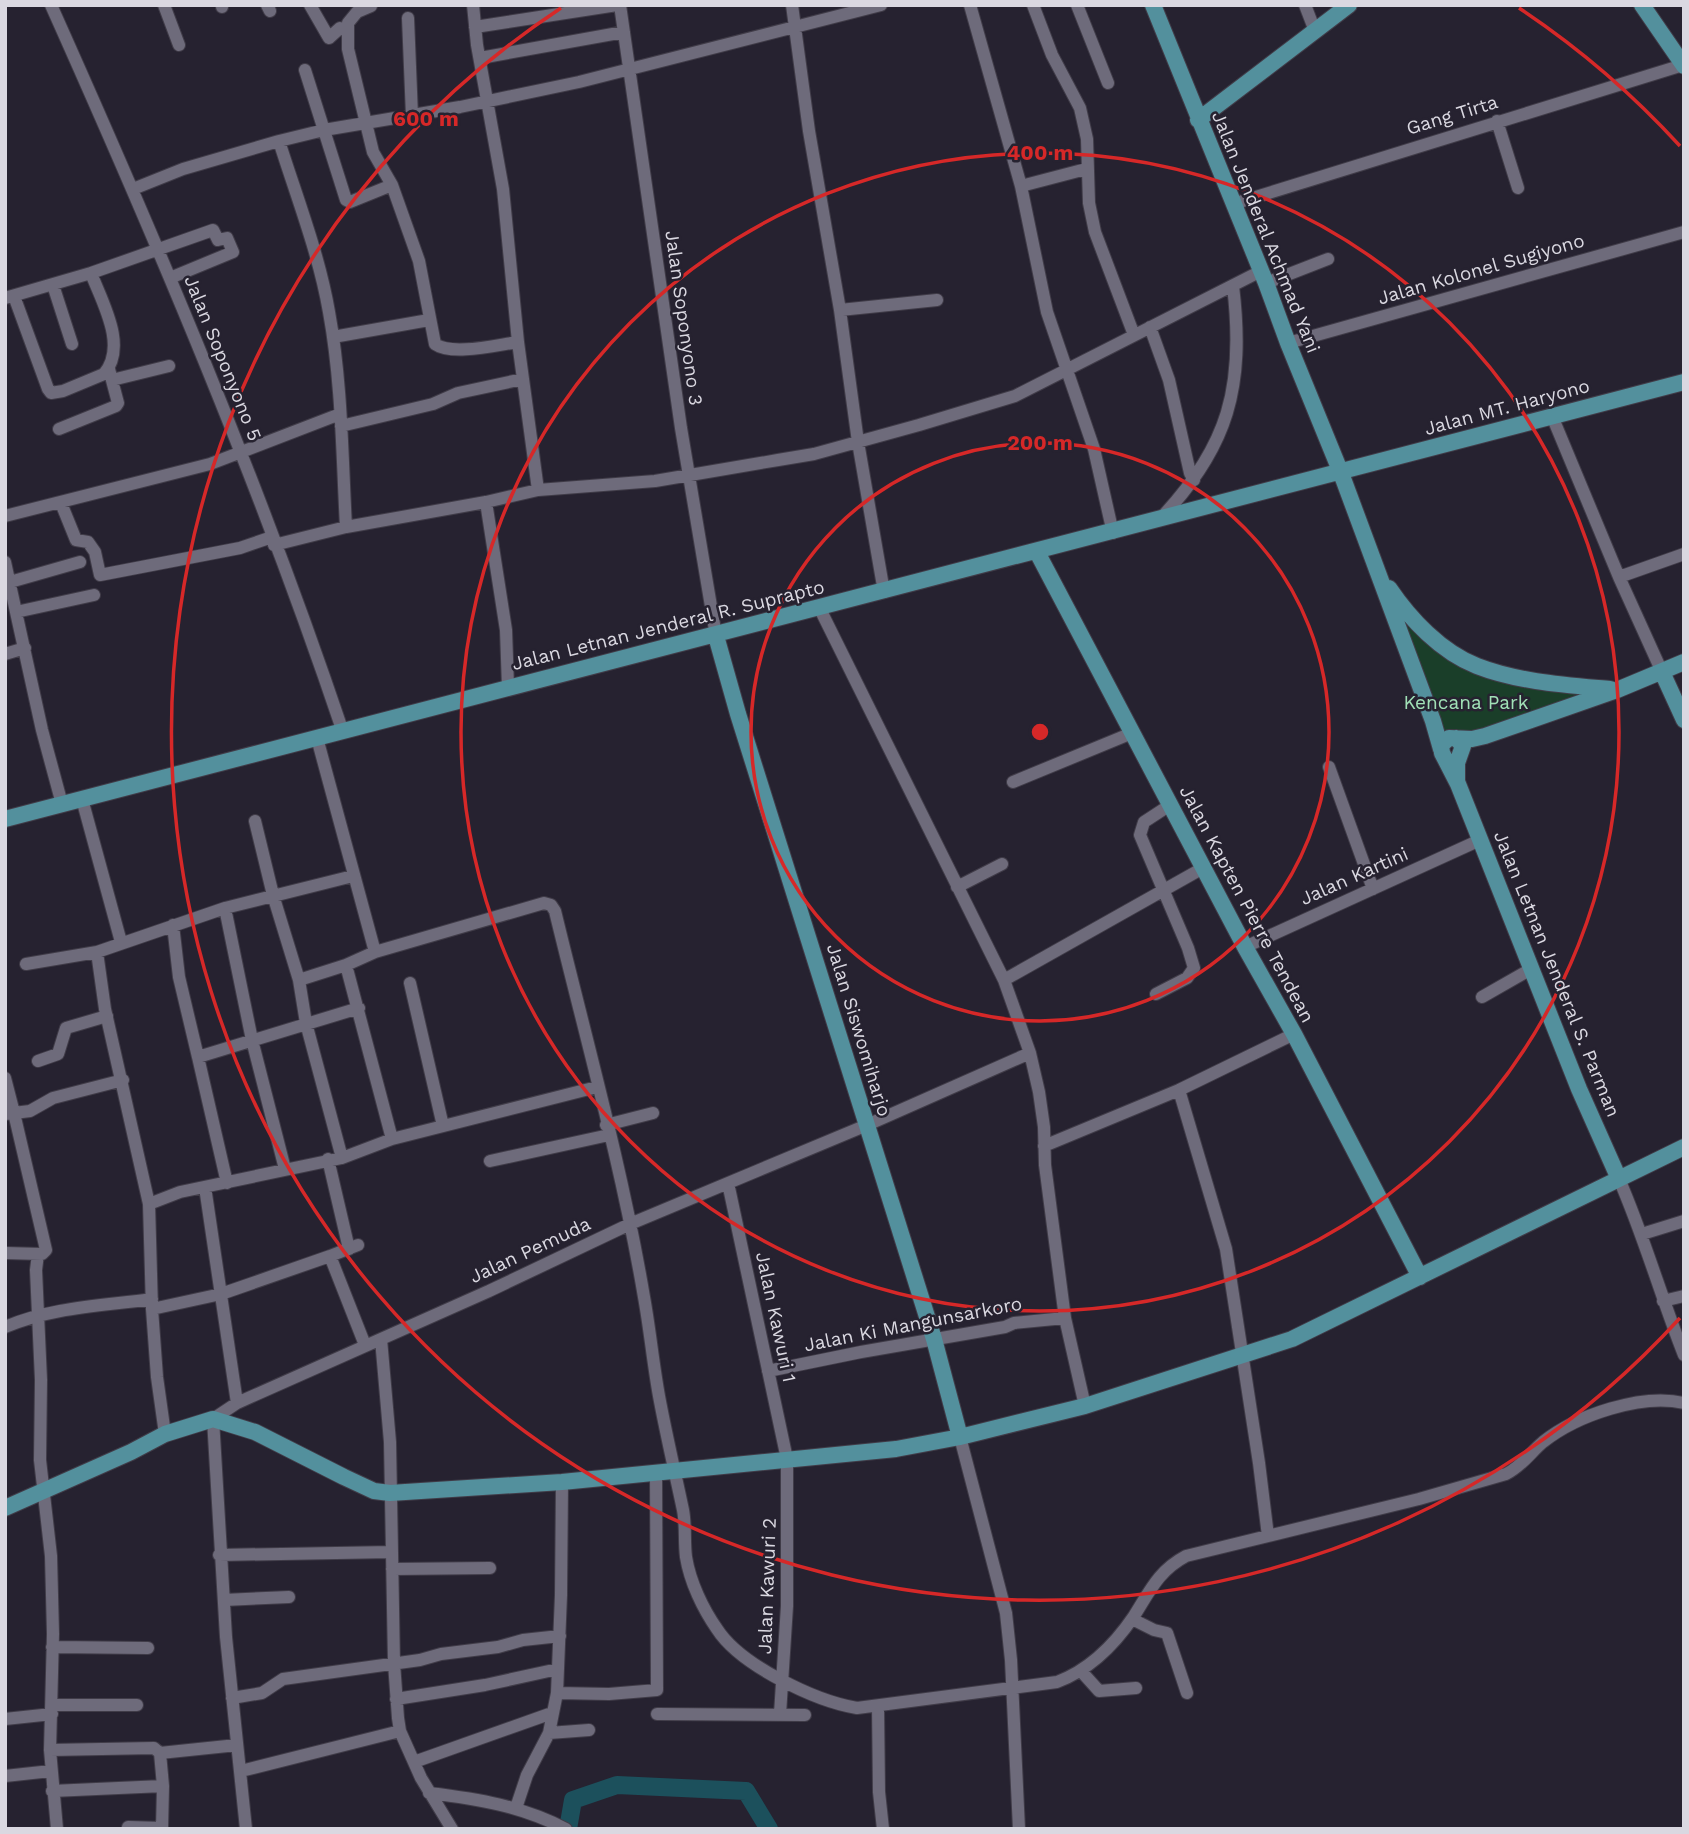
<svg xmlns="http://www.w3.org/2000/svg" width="1689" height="1834" viewBox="0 0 1689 1834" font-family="'Work Sans',sans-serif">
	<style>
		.green { fill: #1a3e29 }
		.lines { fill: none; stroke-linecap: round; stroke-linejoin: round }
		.river { stroke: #1c505c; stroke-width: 18 }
		.minor-casing { stroke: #403c48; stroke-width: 14 }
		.major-casing { stroke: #403c48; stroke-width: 18 }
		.minor { stroke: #6e6b7b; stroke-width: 12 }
		.major { stroke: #53909d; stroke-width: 16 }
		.ring { fill: none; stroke: #d62828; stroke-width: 3.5 }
		.labels { text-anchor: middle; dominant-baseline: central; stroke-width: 5; stroke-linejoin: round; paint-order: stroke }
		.street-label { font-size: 19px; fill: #dad8e1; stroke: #262230 }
		.park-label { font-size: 19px; fill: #a1e1b7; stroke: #262230 }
		.centre { fill: #d62828; stroke: #262230; stroke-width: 3.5 }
		.ring-label { font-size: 21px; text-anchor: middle; font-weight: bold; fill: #d62828; stroke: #262230; stroke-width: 5; stroke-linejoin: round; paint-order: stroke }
	</style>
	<rect width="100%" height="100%" fill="#262230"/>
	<path class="green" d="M 1396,600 L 1476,666 L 1615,690 L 1485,736 L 1445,734 L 1439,728 Z"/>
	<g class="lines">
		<path class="river" d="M 568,1829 L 573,1800 L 617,1785 L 746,1791 L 769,1829"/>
		<defs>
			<path id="minor" d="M 51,5 C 158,244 260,485 343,732
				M 164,5 L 179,45
				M 222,5 L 222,7
				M 267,5 L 270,11
				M 310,5 L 329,38 L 340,28 L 347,31
				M 473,5 L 477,45 L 503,189 L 518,342 L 538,490
				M 620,5 L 681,428 L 716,636
				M 792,5 L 809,131 L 840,310 L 858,442 L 884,592
				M 970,5 L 1021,186 L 1047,312 L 1094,449 L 1113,533
				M 1033,5 L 1052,55 L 1080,108 L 1087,139 L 1089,203 L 1095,232 L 1134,335
				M 1077,5 L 1108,83
				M 1305,5 L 1315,31
				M 371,6 L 357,12 L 348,23 L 348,49 L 373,152 L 392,185 L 419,261 L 435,344 C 452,356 496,345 518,342
				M 408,18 L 412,116
				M 475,27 L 617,5
				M 480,58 L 624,32
				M 305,70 L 346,200 L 350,202 L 392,185
				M 1497,121 L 1518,188
				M 279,141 C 297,198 319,254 329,312 C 342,383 342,455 346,527
				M 1021,186 L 1086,169
				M 133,189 L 183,169 L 279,141 L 324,130 L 460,107 L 579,82 L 881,5
				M 1233,204 L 1683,65
				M 1266,283 L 1328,259
				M 53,285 L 72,344
				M 14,296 L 48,389 L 51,393 L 63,391 L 104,374 C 128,346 102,302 91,273
				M 5,298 L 91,273 L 213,230 L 218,240 L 227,238 L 233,252 L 170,278
				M 840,310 L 937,300
				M 1150,327 L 1169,380 L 1190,473 L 1194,480
				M 333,337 L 429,320
				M 1288,343 L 1684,232
				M 112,380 L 169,366
				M 1552,416 L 1619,577 L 1662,672
				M 341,426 L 433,404 L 458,393 L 523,379
				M 59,429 L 116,406 L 118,403 L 109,369
				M 486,502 L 506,630 L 508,687
				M 61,503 L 76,540 L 88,542 L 95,552 L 100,575 L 240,548 L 272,537
				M 5,516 L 210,464 L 340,414
				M 1159,520 C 1229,447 1245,386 1233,286
				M 274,545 L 346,527 L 486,502 L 538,490 L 655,481 L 778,460 L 814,454 L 919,425 L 1015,396 L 1261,271
				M 5,562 L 42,730 L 62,804
				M 1619,577 L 1684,554
				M 10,582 L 80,562
				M 820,609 L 1004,980 L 1030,1053 L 1039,1092 L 1044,1127 L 1045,1165 L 1065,1318 L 1085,1406
				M 16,612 L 94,595
				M 5,654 L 25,648
				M 317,738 L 375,952 L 544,903 L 551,905 L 555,911 C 586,1039 622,1167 644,1297 C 650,1330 653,1363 659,1396 C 666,1434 675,1472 683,1510 C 686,1525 684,1541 686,1557 C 690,1582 703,1609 717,1629 C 740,1665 815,1701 857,1708 L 1057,1682 C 1089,1670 1115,1644 1134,1616 C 1150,1591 1158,1571 1186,1556 L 1419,1499 L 1506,1474 C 1522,1466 1530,1453 1543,1442 C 1577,1415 1642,1393 1684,1403
				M 1329,767 L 1373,889
				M 1013,782 L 1132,733
				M 82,799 L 121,942
				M 255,821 L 273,895 L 299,980 L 306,1023 L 342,1158
				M 957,887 L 1002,864
				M 225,908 L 252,1040 L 285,1169
				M 173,925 L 179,977 L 198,1057
				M 1245,947 L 1480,840
				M 26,964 L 97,952
				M 346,965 L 375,952
				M 299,980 L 346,965 L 392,1139
				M 1004,980 L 1203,868
				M 410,983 L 443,1126
				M 1156,994 L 1187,978 L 1194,968 L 1188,948 L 1140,835 L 1144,822 L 1170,805
				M 1482,997 L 1531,969
				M 38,1061 L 58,1054 L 66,1028 L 107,1016
				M 5,1078 L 14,1113 L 30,1111 L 53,1098 L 123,1080
				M 1179,1090 L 1226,1249 L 1259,1463 L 1268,1536
				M 5,1114 L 14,1113 L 46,1250 L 42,1254 L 5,1253
				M 606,1125 L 653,1113
				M 1044,1146 L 1179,1090 L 1294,1034
				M 328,1159 L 349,1249
				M 490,1161 L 609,1135
				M 1619,1179 C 1644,1236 1661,1297 1684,1355
				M 227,1183 L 198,1057 L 359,1008
				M 728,1183 L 787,1459 L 787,1606 L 780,1714
				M 205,1187 L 237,1403
				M 149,1204 L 180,1192 L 342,1158 L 392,1139 L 597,1087
				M 1642,1234 L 1684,1221
				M 358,1245 L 330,1256 L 365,1345
				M 38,1254 L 36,1270 L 41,1380 L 40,1460 L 51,1556 L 53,1634 L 50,1750 L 57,1829
				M 1663,1301 L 1684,1296
				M 152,1309 L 221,1294 L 330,1256
				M 5,1327 C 52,1307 102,1306 152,1299
				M 381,1339 L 390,1442 L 394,1663 L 398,1718 L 400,1731 L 421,1778 L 452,1829
				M 768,1371 L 861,1352 L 1005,1327 L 1014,1323 L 1065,1318
				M 165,1434 L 157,1377 L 152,1309 L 149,1204 L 105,1009 L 97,952 L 225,908 L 353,876
				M 960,1437 L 1006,1613 L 1011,1660 L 1019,1829
				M 219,1555 L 391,1552
				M 392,1569 L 490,1568
				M 224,1600 L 289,1597
				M 1132,1619 L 1154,1630 L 1167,1633 L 1187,1693
				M 52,1647 L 148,1648
				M 1081,1671 L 1099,1691 L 1136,1688
				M 557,1693 L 609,1694 L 657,1690 L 656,1473
				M 232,1698 L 262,1693 L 283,1679 L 420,1660 L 441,1654 L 498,1647 L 523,1640 L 560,1636
				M 396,1699 L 485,1685 L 558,1669
				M 52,1705 L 137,1705
				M 878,1706 L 879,1792 L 883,1829
				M 657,1714 L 805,1715
				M 5,1719 L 52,1714
				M 549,1733 L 589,1730
				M 50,1750 L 154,1748 L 160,1753 L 237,1745
				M 160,1753 L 163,1786 L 162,1829
				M 414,1762 L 552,1713
				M 241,1771 L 400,1731
				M 5,1776 L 51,1771
				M 52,1791 L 163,1786
				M 429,1793 C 479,1799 521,1806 566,1829
				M 516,1808 L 527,1775 L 549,1733 L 557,1693 L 561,1595 L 562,1482
				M 128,1827 L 162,1828
				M 246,1829 L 226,1637 L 213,1419 L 237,1403 L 489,1291 L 630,1224 L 867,1125 L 1030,1053"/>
			<path id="major" d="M 1153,5 L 1266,283 L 1288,343 L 1341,473 L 1433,721 L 1441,749
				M 1642,5 L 1684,66
				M 1198,120 L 1349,5
				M 1037,552 L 1245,947 L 1294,1034 L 1420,1277
				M 1389,588 C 1410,619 1441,652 1477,666 C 1518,682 1566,685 1610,689
				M 716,636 L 738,714 L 934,1339 L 960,1437
				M 1662,672 L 1684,720
				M 1456,738 L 1463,746 L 1457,763 L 1457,780
				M 5,819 C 565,673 1125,529 1684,382
				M 1619,1179 L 1579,1089 L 1458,784 L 1442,753 L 1441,745 L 1449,738 L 1472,739 L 1485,736 L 1617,690 L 1684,662
				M 5,1508 L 131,1452 L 165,1434 L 213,1419 L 255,1432 L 344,1477 L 374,1491 L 390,1493 L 562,1482 L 896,1449 L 960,1437 L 1085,1406 L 1292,1339 L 1684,1147"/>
		</defs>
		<use href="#minor" class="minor-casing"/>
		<use href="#major" class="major-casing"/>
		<use href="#minor" class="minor"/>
		<use href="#major" class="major"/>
	</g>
	<g class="ring">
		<circle cx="1040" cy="732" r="289"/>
		<circle cx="1040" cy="732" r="579"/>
		<path d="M1680 1318A868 868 0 1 1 561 8M1519 8A868 868 0 0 1 1680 146"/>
	</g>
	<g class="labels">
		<g class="street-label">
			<text transform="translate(1452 115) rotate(-17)">Gang Tirta</text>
			<text transform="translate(1266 232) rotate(68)">Jalan Jenderal Achmad Yani</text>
			<text transform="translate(1481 269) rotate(-16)">Jalan Kolonel Sugiyono</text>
			<text transform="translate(684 318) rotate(82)">Jalan Soponyono 3</text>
			<text transform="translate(223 358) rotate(68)">Jalan Soponyono 5</text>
			<text transform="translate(1507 407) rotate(-15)">Jalan MT. Haryono</text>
			<text transform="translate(668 625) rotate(-14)">Jalan Letnan Jenderal R. Suprapto</text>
			<text transform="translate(1354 876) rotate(-24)">Jalan Kartini</text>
			<text transform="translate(1247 904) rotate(62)">Jalan Kapten Pierre Tendean</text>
			<text transform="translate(1557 974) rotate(68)">Jalan Letnan Jenderal S. Parman</text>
			<text transform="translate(859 1030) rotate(73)">Jalan Siswomiharjo</text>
			<text transform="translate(530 1250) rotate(-25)">Jalan Pemuda</text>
			<text transform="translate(776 1317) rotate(78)">Jalan Kawuri 1</text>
			<text transform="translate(913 1324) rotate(-11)">Jalan Ki Mangunsarkoro</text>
			<text transform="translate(767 1586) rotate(-88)">Jalan Kawuri 2</text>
		</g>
		<g class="park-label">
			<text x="1466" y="702">Kencana Park</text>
		</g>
	</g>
	<circle cx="1040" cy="732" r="10" class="centre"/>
	<g class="ring-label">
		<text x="426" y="126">600 m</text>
		<text x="1040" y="160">400 m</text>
		<text x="1040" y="450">200 m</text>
	</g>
	<rect width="1689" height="1834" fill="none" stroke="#dad8e1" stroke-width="14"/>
</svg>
